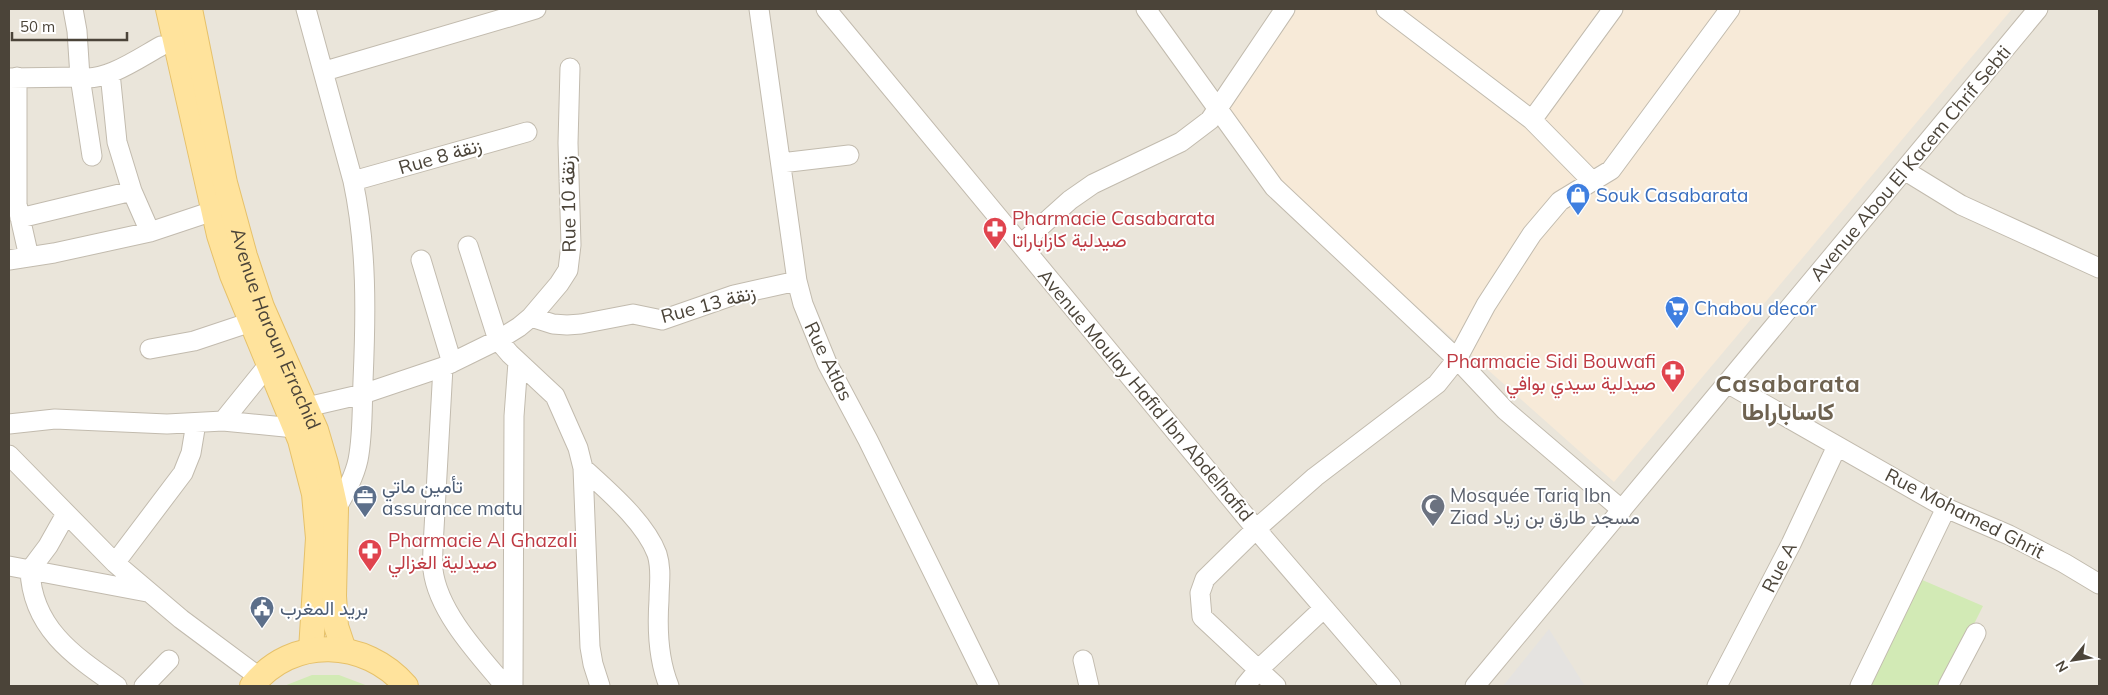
<svg xmlns="http://www.w3.org/2000/svg" width="2108" height="695" viewBox="0 0 2108 695" font-family="Mulish,Vazirmatn,sans-serif">
	<style>
		.residential { fill: #eae5da }
		.commercial { fill: #f7ead8 }
		.green { fill: #d2eab5 }
		.parking { fill: #e5e3e0 }
		.lines { fill: none; stroke-linecap: round; stroke-linejoin: round }
		.minor-casing { stroke: #c2bbae; stroke-width: 21 }
		.major-casing { stroke: #e6c16a; stroke-width: 26 }
		.minor { stroke: #fff; stroke-width: 19 }
		.major { stroke: #ffe39c; stroke-width: 24 }
		.labels { text-anchor: middle; dominant-baseline: central; stroke-width: 4; stroke-linejoin: round; paint-order: stroke }
		.street-label { font-size: 19px; fill: #4b4439; stroke: #fff }
		.shop-label { font-size: 19px; fill: #366cbe; stroke: #fff; text-anchor: start }
		.health-label { font-size: 19px; fill: #be3a42; stroke: #fff; text-anchor: start }
		.service-label { font-size: 19px; fill: #4e5e75; stroke: #fff; text-anchor: start }
		.worship-label { font-size: 19px; fill: #5b616d; stroke: #fff; text-anchor: start }
		.district-label { font-size: 24px; font-weight: bold; letter-spacing: 1px; fill: #6e6250; stroke: #fff }
	</style>
	<rect width="100%" height="100%" fill="#f6f3ec"/>
	<path class="residential" d="M 9,9 L 2099,9 L 2099,686 L 9,686 Z"/>
	<path class="commercial" d="M 1277,9 L 2012,9 L 1614,482 L 1361,257 L 1275,175 L 1219,94 Z"/>
	<path class="green" d="M 1920,579 L 1983,606 L 1943,686 L 1867,686 Z
		M 312,675 L 339,675 L 368,686 L 284,686 Z"/>
	<path class="parking" d="M 1549,629 L 1585,686 L 1503,686 Z"/>
	<g class="lines">
		<defs>
			<path id="minor" d="M 306,9 L 353,181 C 367,247 366,313 363,381 C 362,407 363,435 358,460 C 354,478 345,493 336,509
				M 759,9 L 797,281 L 803,304 L 827,363 L 868,440 L 989,686
				M 826,9 L 1256,529 L 1391,686
				M 1146,9 L 1274,187 L 1457,359 L 1505,410 L 1622,510
				M 1386,9 L 1532,120 L 1592,181
				M 325,71 L 536,9
				M 110,73 L 117,142 L 132,191 L 150,232
				M 17,77 L 17,204 L 29,257
				M 9,78 L 80,77 L 77,31 L 73,9
				M 1532,120 L 1613,9
				M 92,156 L 80,77 C 104,83 139,58 161,46
				M 781,163 L 849,155
				M 1904,170 L 1961,205 L 2099,268
				M 353,181 L 527,132
				M 20,218 L 132,191
				M 1021,244 L 1070,200 L 1093,184 L 1181,142 L 1210,120 L 1285,9
				M 468,246 L 498,340 L 510,354 L 555,396 L 578,448 L 583,468 L 590,647 L 593,664 L 600,686
				M 9,260 L 54,253 L 150,232 L 213,211
				M 421,260 L 452,363
				M 531,317 L 553,324 L 567,325 L 581,324 L 633,314 L 662,320 L 734,295 L 797,281
				M 150,349 L 194,341 L 251,322
				M 443,367 L 433,547 C 433,554 432,562 433,570 C 438,612 479,655 505,686
				M 1727,383 L 1946,508 L 2009,535 L 2064,563 L 2099,584
				M 307,407 L 363,394 L 443,367 L 498,340 L 519,327 L 531,317 L 559,284 L 568,270 L 571,245 L 568,143 L 570,68
				M 223,421 L 269,364
				M 9,424 L 55,419 L 167,424 L 223,421 L 295,428
				M 9,455 L 115,563 L 181,619 L 259,677
				M 583,468 C 608,491 645,522 657,554 C 662,570 659,584 659,600 C 657,629 658,659 669,686
				M 115,563 L 183,473 L 191,453 L 196,423
				M 9,566 L 147,592
				M 30,570 C 32,628 74,656 117,686
				M 30,570 L 48,546 L 66,514
				M 1083,660 L 1089,686
				M 144,686 L 169,660
				M 513,686 L 514,416 L 518,362
				M 1245,686 L 1259,669 L 1323,609
				M 1276,686 L 1202,617 L 1200,593 L 1205,579 L 1256,529 L 1315,477 L 1437,384 L 1457,359 L 1486,305 L 1532,234 L 1560,201 L 1611,170 L 1730,9
				M 1475,686 L 2038,9
				M 1717,686 L 1791,544 L 1837,446
				M 1860,686 L 1946,508
				M 1948,686 L 1976,633"/>
			<g id="major">
				<path d="M 168,9 L 219,235 L 232,275 L 300,440 L 314,494 L 318,538 L 311,650"/>
				<path id="s1" d="M 190,9 L 225,183 L 245,256 L 262,307 L 316,430 L 326,464 L 336,509 L 334,596 L 336,626 L 344,650"/>
				<path d="M 252,686 C 292,635 366,639 406,686"/>
			</g>
		</defs>
		<use href="#minor" class="minor-casing"/>
		<use href="#major" class="major-casing"/>
		<use href="#minor" class="minor"/>
		<use href="#major" class="major"/>
	</g>
	<defs>
		<symbol id="shop-pin" viewBox="-11 -11 22 30"><path d="M0 17L-7.5 6A9.5 9.5 0 1 1 7.5 6Z" fill="#3f7fe0" stroke="#fff"/><path d="M-5-2.5h2.3a2.7 3.5 0 0 1 5.4 0H5L5.5 6h-11ZM-1.5-2.5h3a1.5 2.3 0 0 0-3 0Z" fill="#fff"/></symbol>
		<symbol id="pharmacy-pin" viewBox="-11 -11 22 30"><path d="M0 17L-7.5 6A9.5 9.5 0 1 1 7.5 6Z" fill="#e0444e" stroke="#fff"/><path d="M-2-6h4v4h4v4h-4v4h-4v-4h-4v-4h4Z" fill="#fff"/></symbol>
		<symbol id="supermarket-pin" viewBox="-11 -11 22 30"><path d="M0 17L-7.5 6A9.5 9.5 0 1 1 7.5 6Z" fill="#3f7fe0" stroke="#fff"/><path d="M-6-5.5h2.5l.6 2H6L4.5 2H-2.5L-4.4-4H-6ZM-1.5 3.2a1.3 1.3 0 1 0 .1 0ZM3 3.2a1.3 1.3 0 1 0 .1 0Z" fill="#fff"/></symbol>
		<symbol id="office-pin" viewBox="-11 -11 22 30"><path d="M0 17L-7.5 6A9.5 9.5 0 1 1 7.5 6Z" fill="#5c6f8a" stroke="#fff"/><path d="M-6-3h4V-5.5h4V-3h4V5H-6ZM-1-4.5V-3h2v-1.5ZM-6 0V1H6V0Z" fill="#fff"/></symbol>
		<symbol id="mosque-pin" viewBox="-11 -11 22 30"><path d="M0 17L-7.5 6A9.5 9.5 0 1 1 7.5 6Z" fill="#6b7280" stroke="#fff"/><path d="M3.5-4.9A6 6 0 1 0 3.5 4.9A5 5 0 1 1 3.5-4.9Z" fill="#fff"/></symbol>
		<symbol id="civic-pin" viewBox="-11 -11 22 30"><path d="M0 17L-7.5 6A9.5 9.5 0 1 1 7.5 6Z" fill="#5c6f8a" stroke="#fff"/><path d="M-.6-6.5H3V-4.5H.6V-3L4-1V1h2V6H-6V1h2V-1L-.6-3ZM-1.2 2.5V6h2.4V2.5Z" fill="#fff"/></symbol>
	</defs>
	<g fill-rule="evenodd">
		<use href="#shop-pin" x="1564" y="181" width="28" height="38"/>
		<use href="#pharmacy-pin" x="981" y="215" width="28" height="38"/>
		<use href="#supermarket-pin" x="1663" y="294" width="28" height="38"/>
		<use href="#pharmacy-pin" x="1659" y="358" width="28" height="38"/>
		<use href="#office-pin" x="351" y="483" width="28" height="38"/>
		<use href="#mosque-pin" x="1419" y="492" width="28" height="38"/>
		<use href="#pharmacy-pin" x="356" y="537" width="28" height="38"/>
		<use href="#civic-pin" x="248" y="594" width="28" height="38"/>
	</g>
	<g class="labels">
		<g class="street-label">
			<text transform="translate(440 156) rotate(-16)">Rue 8 زنقة</text>
			<text transform="translate(1910 163) rotate(-50)">Avenue Abou El Kacem Chrif Sebti</text>
			<text transform="translate(568 204) rotate(-91)">Rue 10 زنقة</text>
			<text transform="translate(708 304) rotate(-15)">Rue 13 زنقة</text>
			<text stroke="none"><textPath href="#s1" startOffset="332">Avenue Haroun Errachid</textPath></text>
			<text transform="translate(829 361) rotate(64)">Rue Atlas</text>
			<text transform="translate(1146 395) rotate(50)">Avenue Moulay Hafid Ibn Abdelhafid</text>
			<text transform="translate(1965 513) rotate(27)">Rue Mohamed Ghrit</text>
			<text transform="translate(1779 567) rotate(-63)">Rue A</text>
		</g>
		<g class="shop-label">
			<text x="1596" y="195">Souk Casabarata</text>
			<text x="1694" y="308">Chabou decor</text>
		</g>
		<g class="health-label">
			<text x="1012" y="218">Pharmacie Casabarata<tspan x="1012" dy="22">صيدلية كازاباراتا</tspan></text>
			<text x="1656" y="361" text-anchor="end">Pharmacie Sidi Bouwafi<tspan x="1656" dy="22">صيدلية سيدي بوافي</tspan></text>
			<text x="388" y="540">Pharmacie Al Ghazali<tspan x="388" dy="22">صيدلية الغزالي</tspan></text>
		</g>
		<g class="service-label">
			<text x="382" y="486">تأمين ماتي<tspan x="382" dy="22">assurance matu</tspan></text>
			<text x="280" y="608">بريد المغرب</text>
		</g>
		<g class="worship-label">
			<text x="1450" y="495">Mosquée Tariq Ibn<tspan x="1450" dy="22">Ziad مسجد طارق بن زياد</tspan></text>
		</g>
		<g class="district-label">
			<text x="1788" y="383">Casabarata<tspan x="1788" dy="28">كاساباراطا</tspan></text>
		</g>
	</g>
	<rect width="2108" height="695" fill="none" stroke="#4b4439" stroke-width="20"/>
	<g transform="translate(2073 660) rotate(240)" stroke="#ffffff" stroke-width="4" paint-order="stroke">
	<path d="M0-4L9 19L0 12L-9 19Z" fill="#4b4439"/>
	<text y="-8" font-size="14" font-weight="bold" text-anchor="middle" fill="#4b4439">N</text>
	</g>
	<path d="M12 32v8h115v-8" fill="none" stroke="#4b4439" stroke-width="2.5"/>
	<text x="20" y="32" font-size="15" fill="#4b4439" stroke="#ffffff" stroke-width="4" paint-order="stroke">50 m</text>
</svg>
